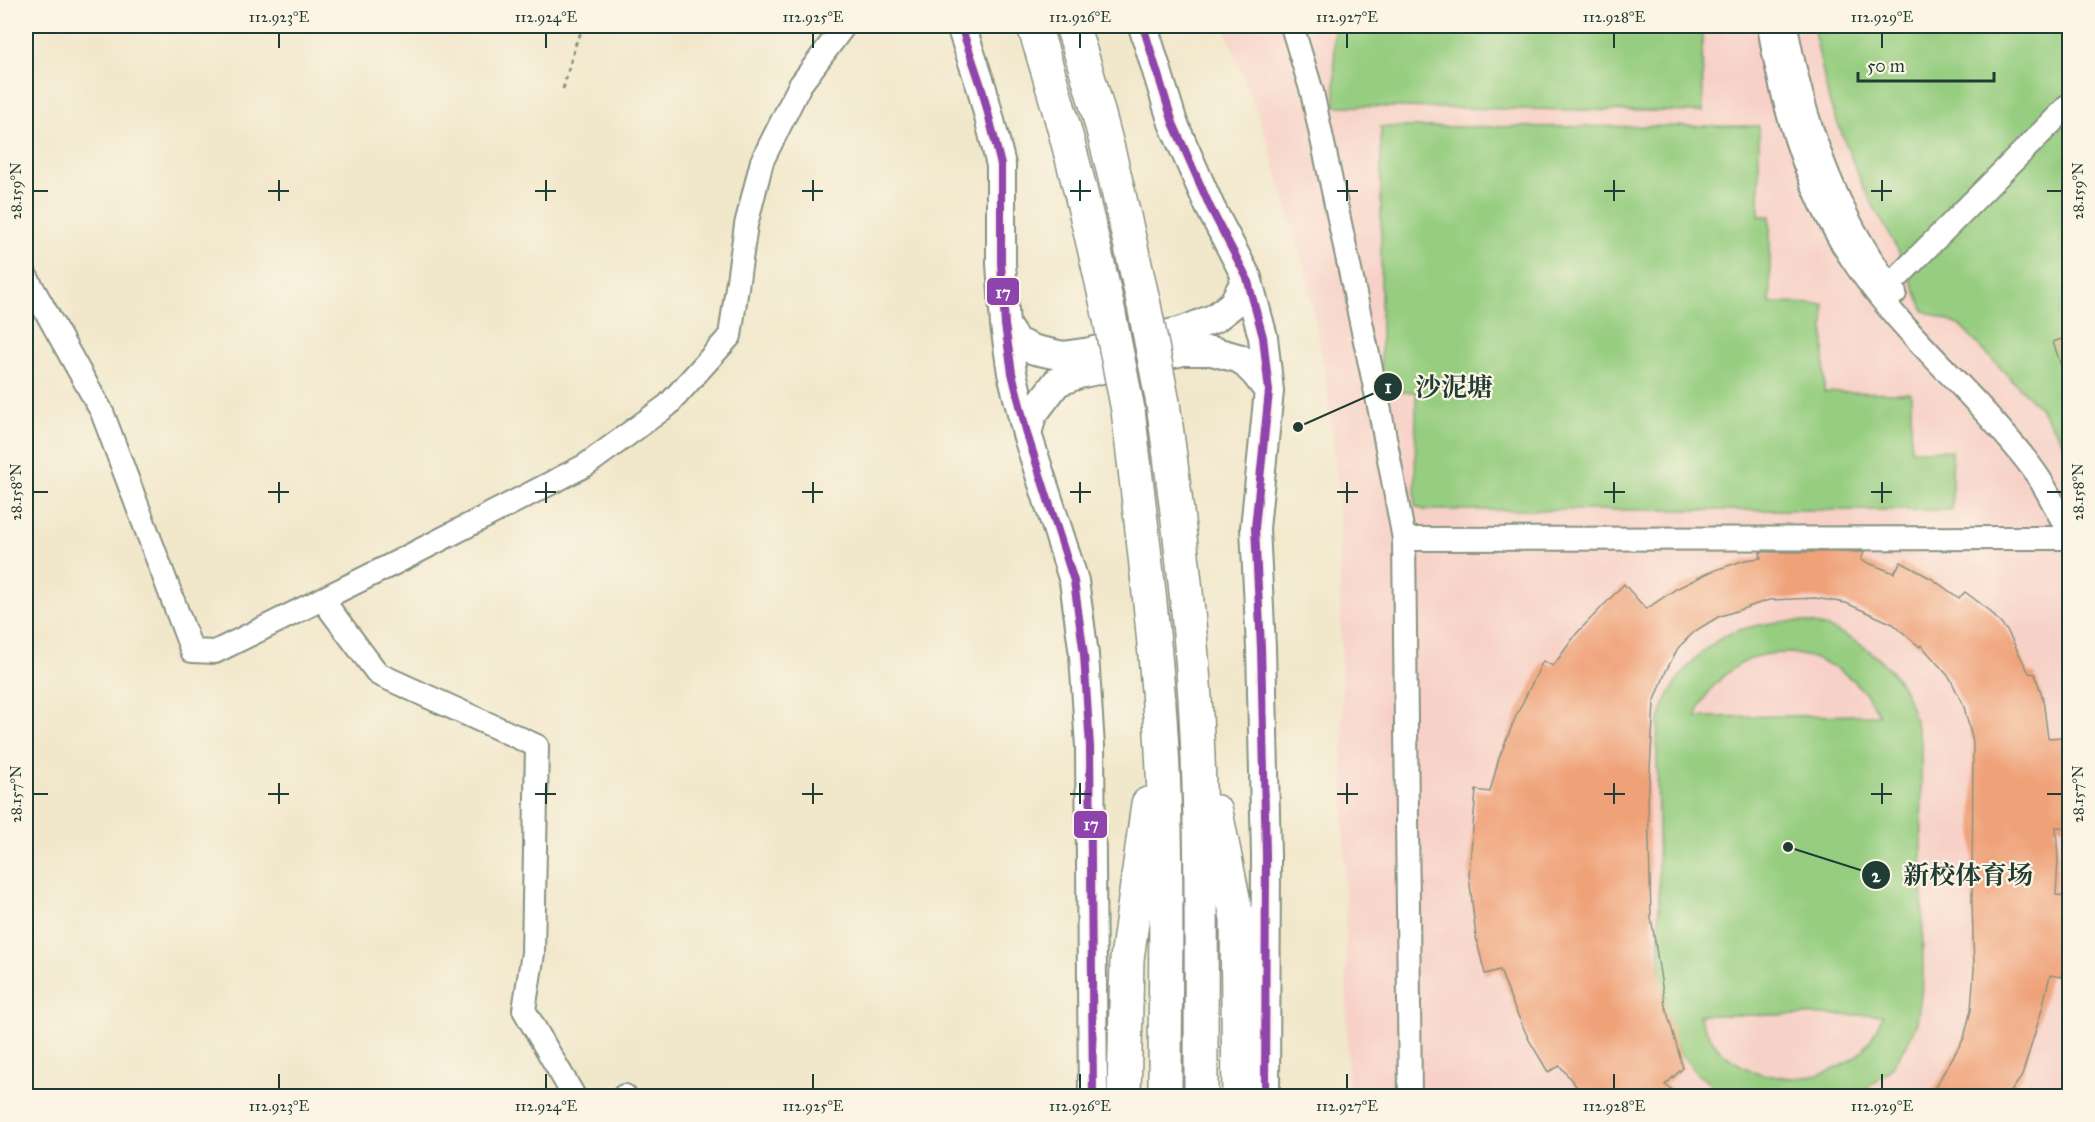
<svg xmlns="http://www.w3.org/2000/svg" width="2095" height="1122" viewBox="0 0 2095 1122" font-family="'IM FELL Great Primer','Noto Serif SC',serif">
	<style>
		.built { fill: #f7d1c7 }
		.green { fill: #96cd80; stroke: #5a855a; stroke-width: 1.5; fill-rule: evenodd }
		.building { fill: #efa178 }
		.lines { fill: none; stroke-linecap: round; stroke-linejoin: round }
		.minor-casing { stroke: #889280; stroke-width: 26 }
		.major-casing { stroke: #889280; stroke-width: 32 }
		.highway-casing { stroke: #889280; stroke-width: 36 }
		.path { stroke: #889280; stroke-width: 3; stroke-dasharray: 4.5 4.5; stroke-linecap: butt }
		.minor { stroke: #fff; stroke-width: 22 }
		.major { stroke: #fff; stroke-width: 28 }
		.highway { stroke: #fff; stroke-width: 33 }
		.highway-bridge-casing { stroke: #889280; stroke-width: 36; stroke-linecap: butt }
		.highway-bridge { stroke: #fff; stroke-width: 33 }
		.bus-1-casing { stroke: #fcf5e5; stroke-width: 12 }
		.bus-1 { stroke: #8e44ad; stroke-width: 8 }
		.ticks { fill: none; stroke: #1f3d34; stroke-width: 2 }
		.leader { fill: none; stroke: #1f3d34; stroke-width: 2 }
		.callout-dot { fill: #1f3d34; stroke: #fcf5e5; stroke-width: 2 }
		.mark-label { font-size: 18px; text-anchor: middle; font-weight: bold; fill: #fff }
		.callout-label { font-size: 26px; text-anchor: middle; font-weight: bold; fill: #1f3d34; stroke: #fcf5e5; stroke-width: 4.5; stroke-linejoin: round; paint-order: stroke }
		.line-badge { stroke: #fcf5e5; stroke-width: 2 }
		.badge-label { font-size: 16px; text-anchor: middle; font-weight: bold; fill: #fff }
		.neatline { fill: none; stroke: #1f3d34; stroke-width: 2 }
		.ticks-label { font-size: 15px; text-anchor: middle; fill: #1f3d34 }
	</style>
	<rect width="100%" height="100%" fill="#fcf5e5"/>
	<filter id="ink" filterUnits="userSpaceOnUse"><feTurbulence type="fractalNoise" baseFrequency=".0167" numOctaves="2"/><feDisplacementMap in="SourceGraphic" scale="12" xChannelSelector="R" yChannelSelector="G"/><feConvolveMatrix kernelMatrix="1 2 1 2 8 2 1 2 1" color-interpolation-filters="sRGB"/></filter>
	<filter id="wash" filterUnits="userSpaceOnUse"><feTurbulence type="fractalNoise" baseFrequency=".008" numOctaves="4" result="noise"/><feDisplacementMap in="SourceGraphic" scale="24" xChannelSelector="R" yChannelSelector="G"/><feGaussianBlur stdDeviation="1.35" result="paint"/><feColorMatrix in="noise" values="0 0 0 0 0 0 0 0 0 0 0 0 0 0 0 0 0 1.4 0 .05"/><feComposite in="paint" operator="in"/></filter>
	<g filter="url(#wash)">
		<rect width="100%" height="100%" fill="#f1e7cb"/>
		<path class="built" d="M 1224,26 L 2069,26 L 2069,1096 L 1348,1096 L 1339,495 L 1325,371 L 1306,273 L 1268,142 Z"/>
		<path class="green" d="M 1334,26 L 1702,26 L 1703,112 L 1335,106 Z
			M 1813,26 L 2069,26 L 2069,451 L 2042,411 L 1959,325 L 1924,311 L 1898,250 L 1863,187 L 1829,101 Z
			M 1759,126 L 1759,216 L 1770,216 L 1770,303 L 1824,304 L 1824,392 L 1911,393 L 1911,450 L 1952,450 L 1952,510 L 1424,510 L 1415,506 L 1416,392 L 1381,392 L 1381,127 Z
			M 1781,622 C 1788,622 1797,621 1804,622 C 1840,627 1877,651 1898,680 C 1910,698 1915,721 1921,742 L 1923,980 L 1917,1023 L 1906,1046 L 1887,1073 L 1861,1093 L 1853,1096 L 1734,1096 L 1720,1090 L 1697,1074 L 1681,1054 L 1668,1029 L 1660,982 L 1657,752 C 1657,742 1657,731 1659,720 C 1668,686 1696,651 1727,635 C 1744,627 1762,624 1781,622 ZM 1791,653 C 1830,659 1861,679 1879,715 L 1696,717 C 1706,686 1735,660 1767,654 C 1775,653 1783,653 1791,653 ZM 1699,1015 L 1883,1015 C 1876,1030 1869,1047 1855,1057 C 1816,1087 1756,1084 1720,1050 C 1710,1039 1704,1028 1699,1015 Z"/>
		<g id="blocks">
			<path class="building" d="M 2070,336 L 2070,382 L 2067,383 L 2053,342 Z
				M 1760,552 L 1864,552 L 1861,560 L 1894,573 L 1901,562 L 1932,579 L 1959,598 L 1965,592 L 1989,610 L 2008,632 L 2029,673 L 2035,674 L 2043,699 L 2048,738 L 2063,737 L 2067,775 L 2070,828 L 2056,827 L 2058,860 L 2056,895 L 2069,896 L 2067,927 L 2062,977 L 2050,975 L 2042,1009 L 2022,1076 L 2008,1096 L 1930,1096 L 1964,1038 L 1971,1010 L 1974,969 L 1972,903 L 1973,742 L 1964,707 L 1950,678 L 1921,645 L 1920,647 L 1893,624 L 1846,603 L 1815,598 L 1769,600 L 1718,617 L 1695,631 L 1678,648 L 1666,671 L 1654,703 L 1648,802 L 1651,917 L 1665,1005 L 1683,1068 L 1665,1085 L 1681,1096 L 1584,1096 L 1560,1066 L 1548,1072 L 1529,1040 L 1512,1002 L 1500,970 L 1485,974 L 1476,937 L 1469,875 L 1476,790 L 1490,792 L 1499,758 L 1516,716 L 1543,661 L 1553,666 L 1577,633 L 1624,584 L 1646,609 L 1676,589 L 1710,572 L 1745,560 L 1761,558 Z"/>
		</g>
	</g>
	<g filter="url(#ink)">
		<use href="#blocks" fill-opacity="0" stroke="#889280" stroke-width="1.5"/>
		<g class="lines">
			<defs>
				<path id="minor" d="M 1292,26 L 1312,92 L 1380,411 L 1404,539 L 1410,1096
					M 1769,26 C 1783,110 1810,201 1860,271 C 1899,326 1949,371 1993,421 C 2009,439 2026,458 2039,478 C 2050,495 2059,515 2070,534
					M 1786,26 C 1803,120 1836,216 1895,293
					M 26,276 L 102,412 L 192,651 L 215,652 L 397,562 L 586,465 L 668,405 L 730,336 L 746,225 L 762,161 L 800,85 L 844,26
					M 1880,295 L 2070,104
					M 1404,539 L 2070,538
					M 322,599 L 378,674 L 537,746 L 533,953 L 524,1010 L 574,1096
					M 624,1096 L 625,1096"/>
				<path id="major" d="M 961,26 L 982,89 L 1001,165 L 1001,263 L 1005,325 L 1012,373 L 1027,434 L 1074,581 L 1084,655 L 1090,747 L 1093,1096
					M 1143,26 L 1173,123 L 1210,207 L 1247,278 L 1263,337 L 1269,391 L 1255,528 L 1261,648 L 1266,855 L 1265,1096
					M 1005,325 L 1016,342 L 1035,350 L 1063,356 L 1090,352 L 1183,331 L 1215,318 L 1233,304 L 1247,278
					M 1027,434 L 1032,415 L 1057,382 L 1079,374 L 1183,351 L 1212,351 L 1241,359 L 1255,373 L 1269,391"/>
				<path id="highway" d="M 1034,26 C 1064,120 1088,217 1109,314
					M 1072,26 C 1103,117 1123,211 1144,305
					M 1163,403 C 1177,508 1190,610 1196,715 C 1203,842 1201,969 1201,1096
					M 1128,410 C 1140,513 1153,615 1160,718 C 1169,844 1165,971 1165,1096
					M 1216,812 L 1237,918 L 1239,1096
					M 1124,1096 L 1127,959 L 1148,804"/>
			</defs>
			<use href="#minor" class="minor-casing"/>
			<use href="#major" class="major-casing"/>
			<use href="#highway" class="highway-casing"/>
			<path class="path" d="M 563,89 L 576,43 L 584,26"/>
			<use href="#minor" class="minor"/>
			<use href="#major" class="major"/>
			<use href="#highway" class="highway"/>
			<defs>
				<path id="highway-bridge" d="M 1144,305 L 1163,403
					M 1109,314 L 1128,410"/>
			</defs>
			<use href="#highway-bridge" class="highway-bridge-casing"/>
			<use href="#highway-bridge" class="highway-bridge"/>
			<defs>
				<path id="bus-1" d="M 961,26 L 982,89 L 1001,165 L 1001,263 L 1005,325 L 1012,373 L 1027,434 L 1074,581 L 1084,655 L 1090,747 L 1093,1096
					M 1143,26 L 1173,123 L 1210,207 L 1247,278 L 1263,337 L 1269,391 L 1255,528 L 1261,648 L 1266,855 L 1265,1096"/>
			</defs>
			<use href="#bus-1" class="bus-1-casing"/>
			<use href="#bus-1" class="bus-1"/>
		</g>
	</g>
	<path class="ticks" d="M 279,33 L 279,48M 546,33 L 546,48M 813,33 L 813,48M 1080,33 L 1080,48M 1347,33 L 1347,48M 1614,33 L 1614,48M 1882,33 L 1882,48M 279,180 L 279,201M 546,180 L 546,201M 813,180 L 813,201M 1080,180 L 1080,201M 1347,180 L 1347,201M 1614,180 L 1614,201M 1882,180 L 1882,201M 33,191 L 48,191M 268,191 L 289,191M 535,191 L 556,191M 802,191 L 823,191M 1070,191 L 1091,191M 1337,191 L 1358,191M 1604,191 L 1625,191M 1871,191 L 1892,191M 2047,191 L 2062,191M 279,482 L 279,503M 546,482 L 546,503M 813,482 L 813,503M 1080,482 L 1080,503M 1347,482 L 1347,503M 1614,482 L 1614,503M 1882,482 L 1882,503M 33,492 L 48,492M 268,492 L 289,492M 535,492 L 556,492M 802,492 L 823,492M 1070,492 L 1091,492M 1337,492 L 1358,492M 1604,492 L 1625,492M 1871,492 L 1892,492M 2047,492 L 2062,492M 279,783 L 279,804M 546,783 L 546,804M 813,783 L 813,804M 1080,783 L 1080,804M 1347,783 L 1347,804M 1614,783 L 1614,804M 1882,783 L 1882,804M 33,794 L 48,794M 268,794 L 289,794M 535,794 L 556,794M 802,794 L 823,794M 1070,794 L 1091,794M 1337,794 L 1358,794M 1604,794 L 1625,794M 1871,794 L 1892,794M 2047,794 L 2062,794M 279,1074 L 279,1089M 546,1074 L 546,1089M 813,1074 L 813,1089M 1080,1074 L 1080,1089M 1347,1074 L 1347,1089M 1614,1074 L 1614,1089M 1882,1074 L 1882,1089"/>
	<path class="leader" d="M1298 427L1388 387M1788 847L1876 875"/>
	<g class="callout-dot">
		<circle cx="1298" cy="427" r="6"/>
		<circle cx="1788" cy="847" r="6"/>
		<circle cx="1388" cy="387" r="15"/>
		<circle cx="1876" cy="875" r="15"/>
	</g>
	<g class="mark-label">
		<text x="1388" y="393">1</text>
		<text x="1876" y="882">2</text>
	</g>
	<g class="callout-label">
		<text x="1454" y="396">沙泥塘</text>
		<text x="1968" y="884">新校体育场</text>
	</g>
	<g class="line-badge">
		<rect x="986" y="277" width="34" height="29" rx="6" fill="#8e44ad"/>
		<rect x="1073" y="810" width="35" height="29" rx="6" fill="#8e44ad"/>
	</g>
	<g class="badge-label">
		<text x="1003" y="298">17</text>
		<text x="1091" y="830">17</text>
	</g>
	<rect width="2095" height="1122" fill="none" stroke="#fcf5e5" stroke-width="66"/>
	<path d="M1858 72v9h136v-9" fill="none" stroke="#1f3d34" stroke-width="3"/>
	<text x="1867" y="72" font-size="18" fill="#1f3d34" stroke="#fcf5e5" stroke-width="4.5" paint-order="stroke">50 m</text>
	<rect x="33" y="33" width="2029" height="1056" class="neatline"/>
	<g class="ticks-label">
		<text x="279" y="22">112.923°E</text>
		<text x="546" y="22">112.924°E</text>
		<text x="813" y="22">112.925°E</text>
		<text x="1080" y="22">112.926°E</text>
		<text x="1347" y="22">112.927°E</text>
		<text x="1614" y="22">112.928°E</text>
		<text x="1882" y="22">112.929°E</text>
		<text transform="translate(16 191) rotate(-90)" y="5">28.159°N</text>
		<text transform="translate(2078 191) rotate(-90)" y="5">28.159°N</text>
		<text transform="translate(16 492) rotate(-90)" y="5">28.158°N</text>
		<text transform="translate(2078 492) rotate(-90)" y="5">28.158°N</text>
		<text transform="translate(16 794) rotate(-90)" y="5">28.157°N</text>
		<text transform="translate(2078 794) rotate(-90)" y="5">28.157°N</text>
		<text x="279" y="1111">112.923°E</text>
		<text x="546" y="1111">112.924°E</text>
		<text x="813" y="1111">112.925°E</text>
		<text x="1080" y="1111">112.926°E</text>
		<text x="1347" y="1111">112.927°E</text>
		<text x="1614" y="1111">112.928°E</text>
		<text x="1882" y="1111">112.929°E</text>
	</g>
</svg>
